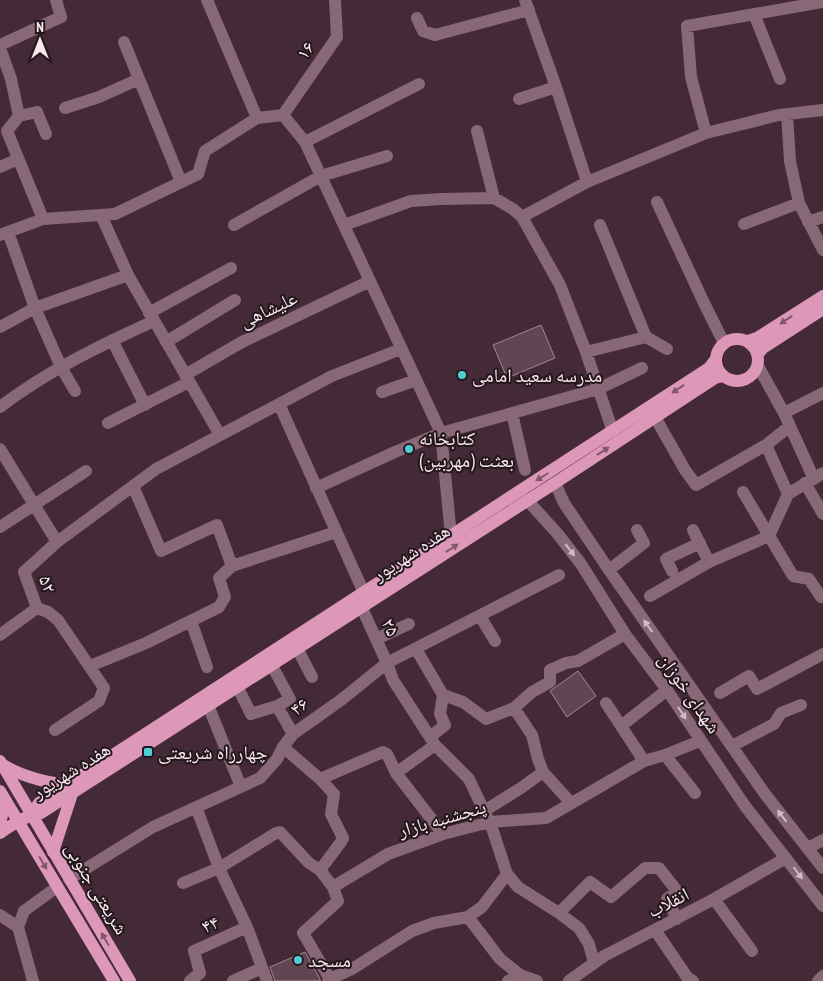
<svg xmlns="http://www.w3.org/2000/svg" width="823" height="981" viewBox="0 0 823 981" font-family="'PT Sans Narrow','Noto Naskh Arabic',sans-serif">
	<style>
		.building { fill: #624553; stroke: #a58493 }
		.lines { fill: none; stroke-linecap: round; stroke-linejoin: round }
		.minor { stroke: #886776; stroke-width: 12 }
		.major { stroke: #dd98b9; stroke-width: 12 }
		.oneway { fill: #80586a }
		.oneway2 { fill: #d2bbc5 }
		.poi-dot { fill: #51ccd2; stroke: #23171c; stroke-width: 2 }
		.labels { text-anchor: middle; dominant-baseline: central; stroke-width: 4; stroke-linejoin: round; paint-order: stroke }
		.street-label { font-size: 19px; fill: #fae8f0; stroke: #23171c }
		.poi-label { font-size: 19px; fill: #fae8f0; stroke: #23171c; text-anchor: start }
	</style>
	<rect width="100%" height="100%" fill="#442936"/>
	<path class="building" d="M 541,325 L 555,358 L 507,378 L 493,345 Z
		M 578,671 L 596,696 L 567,717 L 550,691 Z
		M 305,952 L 320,979 L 320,981 L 275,981 L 270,967 Z"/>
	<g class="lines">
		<path class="minor" d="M 207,0 L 257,118 L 283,115 L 305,142 L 441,433 L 451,536
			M 754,14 L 780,79
			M 417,18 L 423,31 L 435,35 L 529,10
			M 124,42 L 181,182
			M 0,45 L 61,17 L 56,0
			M 0,48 L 11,79 L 19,116 L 7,131 L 43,219
			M 556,87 L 587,182
			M 519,99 L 556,87 L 525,0
			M 65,108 L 99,97 L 139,79
			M 787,114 L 790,161 L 799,203 L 823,250
			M 283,115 L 337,37 L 335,0
			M 19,116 L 37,112 L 46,134
			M 477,131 L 494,198
			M 706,133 L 691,77 L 687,26 L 823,2
			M 305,142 L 419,84
			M 0,167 L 18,159
			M 657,202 L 704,303 L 724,343
			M 101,215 L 128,275 L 220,435
			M 522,217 L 587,182 L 706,133 L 779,115 L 823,110
			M 808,222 L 823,217
			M 744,224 L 799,203
			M 234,225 L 321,176 L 387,156
			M 344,225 L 411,201 L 442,199 L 494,198 L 513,209 L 522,217 L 560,285 L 586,352 L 613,432
			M 600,225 L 646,337
			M 0,235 L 43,219 L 115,214 L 198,174 L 205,151 L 257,118
			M 149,313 L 231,268
			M 0,327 L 35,308 L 8,232
			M 112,340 L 145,405
			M 166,342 L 235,300
			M 586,352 L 646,337 L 667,349
			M 758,366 L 784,413
			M 185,375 L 242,342 L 370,281
			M 75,391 L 61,367 L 35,308 L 128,275
			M 382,392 L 416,380
			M 279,404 L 332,376 L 401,349
			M 0,407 C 47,371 101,345 154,321
			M 512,413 L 525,470
			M 655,417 L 685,470 L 696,485 L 766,445 L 790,426
			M 108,423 L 189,382
			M 766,445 L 788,494
			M 0,449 L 57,542 L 156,469 L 279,404 L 364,593
			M 814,479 L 784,413 L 823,393
			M 555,483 L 564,503 L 609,570 L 765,794 L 823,868
			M 805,483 L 823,514
			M 133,486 L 161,551 L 217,525 L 232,566
			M 316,488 L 395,452 L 441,433 L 598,389 L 642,368
			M 743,492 L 793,576 L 809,579 L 821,597
			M 527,500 L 557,533 L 581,564 L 625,634 L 667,690 L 745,806 L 823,906
			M 0,527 L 86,471
			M 693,530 L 709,562
			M 609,570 L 644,543 L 637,530
			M 672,571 L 666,559 L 700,543
			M 650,596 L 709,562 L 769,536 L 788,494 L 823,473
			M 361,606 L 387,663 L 393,680 L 435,745 L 469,779 L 484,811 L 490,822 L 507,874 L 518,887 L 559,913 L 579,928 L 589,944 L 594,963
			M 37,608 L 48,612 L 58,620 L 104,688 L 99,701 L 55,730
			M 480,616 L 495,641
			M 191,621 L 207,667
			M 0,635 L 37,608 L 24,572 L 57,542
			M 376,639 L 409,624
			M 297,648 L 312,677
			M 416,649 L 443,695 L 463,702 L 486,719 L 514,708 L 532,692 L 550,682 L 550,670 L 566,663 L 578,661 L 625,634
			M 271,664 L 290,699 L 277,706
			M 90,666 L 146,643 L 219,607 L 225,597 L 219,578 L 232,566 L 336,532
			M 237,686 L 251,714 L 277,706 L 293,734
			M 720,693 L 749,676 L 757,689 L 823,654
			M 606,703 L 644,761
			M 208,705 L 241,787
			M 514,708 L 532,735 L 538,759 L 543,772 L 571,803
			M 621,726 L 667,690
			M 430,737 L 445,725 L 440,714 L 443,695
			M 732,746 L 774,724 L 781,713 L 801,705
			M 283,747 L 320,779 L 334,794 L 331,814 L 343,838 L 341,842 L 320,870
			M 665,755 L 695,793
			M 396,773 L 435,745
			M 320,779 L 383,752 L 387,754 L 396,773 L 443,834
			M 196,807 L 219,868 L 247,927 L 267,981
			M 484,811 L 521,788 L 543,772
			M 808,848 L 823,840
			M 69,879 L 153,827 L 260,778 L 277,759 L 283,747 L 293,734 L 341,700 L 387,663 L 559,575
			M 183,883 L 219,868 L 276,833 L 280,832 L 309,863 L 320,870 L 333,887
			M 714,899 L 752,951
			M 559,913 L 590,882 L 611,897 L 645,868 L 659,868 L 677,891 L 667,899 L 677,919
			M 0,915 L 18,927
			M 468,917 L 500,959 L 520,975
			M 655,930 L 687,977 L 693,981
			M 330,979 L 352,969 L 412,931 L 434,923 L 468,917 L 482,907 L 507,874
			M 33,981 L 18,927 L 24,911 L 57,887
			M 190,981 L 200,973 L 194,951 L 247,927
			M 233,981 L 262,968
			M 328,981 L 330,979 L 303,933 L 338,901 L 333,887 L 388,854 L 443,834 L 490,822 L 546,818 L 644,761 L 665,755 L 700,741
			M 508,981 L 520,975 L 537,981
			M 569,981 L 604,956 L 714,899 L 786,858
			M 818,981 L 823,976"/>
		<path class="major" d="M716 360a21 21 0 1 1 42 0a21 21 0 1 1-42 0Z
			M 748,341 L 757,338 L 823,296
			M 758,354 L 763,348 L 823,309
			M 0,761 L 130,981
			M 3,765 C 23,777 44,782 67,785
			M 0,791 L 114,981
			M 31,815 L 39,803 L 709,368 L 716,359
			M 0,825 L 5,800
			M 0,833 C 13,824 25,816 41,813 L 555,483 L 715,378 L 723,376
			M 53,852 L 72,794"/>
	</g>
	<defs><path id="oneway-solid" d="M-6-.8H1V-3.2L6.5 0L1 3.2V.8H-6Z" transform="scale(1.25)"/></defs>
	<g class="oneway">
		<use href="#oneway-solid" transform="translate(786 320) rotate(147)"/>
		<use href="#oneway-solid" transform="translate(678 389) rotate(146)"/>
		<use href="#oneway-solid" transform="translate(603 451) rotate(-34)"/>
		<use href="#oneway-solid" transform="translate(542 477) rotate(148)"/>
		<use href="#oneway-solid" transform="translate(452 548) rotate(-33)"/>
		<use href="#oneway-solid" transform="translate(43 863) rotate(59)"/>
		<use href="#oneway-solid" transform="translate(105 939) rotate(-121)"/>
	</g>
	<g class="oneway2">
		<use href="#oneway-solid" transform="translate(570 550) rotate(52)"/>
		<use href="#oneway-solid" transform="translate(648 626) rotate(-125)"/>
		<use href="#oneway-solid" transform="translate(682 713) rotate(57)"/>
		<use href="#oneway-solid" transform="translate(782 816) rotate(-128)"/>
		<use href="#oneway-solid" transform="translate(798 873) rotate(53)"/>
	</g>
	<g class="poi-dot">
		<circle cx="462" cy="375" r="5"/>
		<circle cx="409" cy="449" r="5"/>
		<rect x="143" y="747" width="10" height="10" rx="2.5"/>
		<circle cx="298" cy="960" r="5"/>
	</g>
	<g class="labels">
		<g class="street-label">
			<text transform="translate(305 50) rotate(-55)">۱۶</text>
			<text transform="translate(268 309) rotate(-25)">علیشاهی</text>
			<text transform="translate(411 552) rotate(-33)">هفده شهریور</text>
			<text transform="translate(48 584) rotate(71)">۵۲</text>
			<text transform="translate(391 627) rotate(65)">۲۵</text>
			<text transform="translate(690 693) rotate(55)">شهدای خوزان</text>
			<text transform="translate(299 706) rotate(-36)">۴۶</text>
			<text transform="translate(71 770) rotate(-32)">هفده شهریور</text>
			<text transform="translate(442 818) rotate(-16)">پنجشنبه بازار</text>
			<text transform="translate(97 888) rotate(59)">شریعتی جنوبی</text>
			<text transform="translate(668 902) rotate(-27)">انقلاب</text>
			<text transform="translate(210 924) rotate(-24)">۴۴</text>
		</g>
		<g class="poi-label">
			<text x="472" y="375">مدرسه سعید امامی</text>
			<text x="419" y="438">کتابخانه<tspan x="419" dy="22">بعثت (مهربین)</tspan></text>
			<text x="158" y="752">چهارراه شریعتی</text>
			<text x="308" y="960">مسجد</text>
		</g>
	</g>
	<g transform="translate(40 40)" stroke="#23171c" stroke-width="4" paint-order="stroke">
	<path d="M0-4L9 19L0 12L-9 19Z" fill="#fae8f0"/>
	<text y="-8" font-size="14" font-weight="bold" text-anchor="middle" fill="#fae8f0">N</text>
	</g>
</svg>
